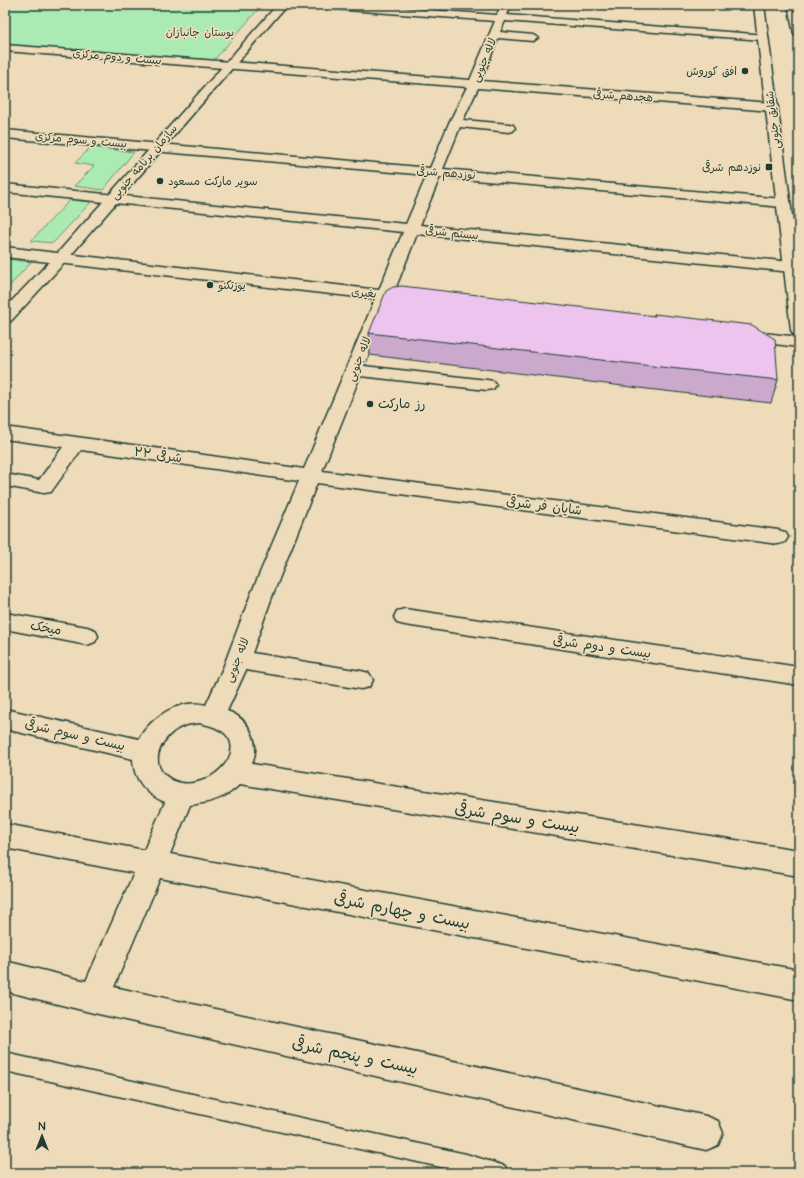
<svg xmlns="http://www.w3.org/2000/svg" width="804" height="1178" viewBox="0 0 804 1178" font-family="'Architects Daughter','Playpen Sans Arabic',sans-serif">
	<style>
		.green { fill: #abebb3; stroke: #659474 }
		.lines { fill: none; stroke-linecap: round; stroke-linejoin: round }
		.lane-casing { stroke: #1f3d34; stroke-width: 3 }
		.street-casing { stroke: #1f3d34; stroke-width: 3 }
		.secondary-casing { stroke: #1f3d34; stroke-width: 3 }
		.path { stroke: #1f3d34; stroke-width: 1.5; stroke-dasharray: 1.5 1.5; stroke-linecap: butt }
		.lane { fill: #eedbb9; fill-rule: evenodd }
		.street { fill: #eedbb9; fill-rule: evenodd }
		.secondary { fill: #eedbb9; fill-rule: evenodd }
		.wall { fill: #cba9cc; stroke: #1f3d34 }
		.building { fill: #ecc4ed; stroke: #1f3d34 }
		.poi-dot { fill: #1f3d34; stroke: #eedbb9; stroke-width: 1.5 }
		.labels { text-anchor: middle; dominant-baseline: central; stroke-width: 3.5; stroke-linejoin: round; paint-order: stroke }
		.far-park-label { font-size: 11px; fill: #2d4e41; stroke: #eedbb9 }
		.far-street-label { font-size: 11px; fill: #1f3d34; stroke: #eedbb9 }
		.far-poi-label { font-size: 11px; fill: #1f3d34; stroke: #eedbb9; text-anchor: end }
		.poi-label { font-size: 13px; fill: #1f3d34; stroke: #eedbb9; text-anchor: start }
		.street-label { font-size: 13px; fill: #1f3d34; stroke: #eedbb9 }
		.near-street-label { font-size: 16px; fill: #1f3d34; stroke: #eedbb9 }
	</style>
	<rect width="100%" height="100%" fill="#eedbb9"/>
	<filter id="ink" filterUnits="userSpaceOnUse"><feTurbulence type="fractalNoise" baseFrequency=".025" numOctaves="2"/><feDisplacementMap in="SourceGraphic" scale="8" xChannelSelector="R" yChannelSelector="G"/><feConvolveMatrix kernelMatrix="1 2 1 2 8 2 1 2 1" color-interpolation-filters="sRGB"/></filter>
	<g filter="url(#ink)">
		<path class="green" d="M 5,5 L 262,5 L 214,60 L 5,45 Z
			M 91,147 L 134,152 L 103,190 L 74,186 L 94,166 L 75,163 Z
			M 70,200 L 91,202 L 53,243 L 31,241 Z
			M 5,259 L 31,262 L 5,291 Z"/>
		<g class="lines">
			<defs>
				<path id="lane" d="M 5,1053 L 466,1154 L 505,1166 L 507,1173 L 468,1173 L 5,1071 Z"/>
				<path id="street" d="M 316,5 L 362,5 L 497,15 L 501,5 L 511,5 L 507,15 L 767,35 L 768,37 L 767,39 L 763,40 L 505,21 L 500,32 L 533,35 L 538,38 L 533,41 L 498,38 L 481,81 L 772,103 L 776,104 L 778,107 L 776,110 L 772,111 L 478,88 L 463,120 L 509,124 L 513,125 L 515,128 L 513,131 L 509,132 L 460,127 L 443,169 L 783,199 L 788,200 L 790,203 L 788,206 L 783,207 L 440,177 L 420,225 L 791,262 L 796,264 L 799,267 L 796,270 L 791,272 L 417,234 L 394,292 L 421,296 L 423,299 L 421,302 L 415,304 L 390,301 L 364,366 L 487,380 L 493,381 L 496,385 L 493,389 L 487,390 L 360,376 L 322,471 L 778,530 L 785,532 L 788,537 L 785,542 L 778,544 L 317,483 L 273,594 L 252,653 L 361,671 L 369,673 L 373,680 L 369,687 L 361,689 L 246,670 L 227,711 C 249,718 261,743 252,764 L 799,850 L 799,876 L 240,784 C 227,798 209,803 190,805 L 170,854 L 799,970 L 799,1000 L 160,878 L 114,987 L 706,1116 L 718,1121 L 723,1133 L 718,1145 L 706,1150 L 94,1013 L 5,991 L 5,961 L 86,981 L 134,873 L 5,848 L 5,824 L 144,850 L 165,802 C 147,795 133,779 133,759 L 5,729 L 5,709 L 139,739 C 151,717 180,698 206,705 L 223,668 L 251,594 L 299,481 L 81,450 L 51,492 L 44,493 L 5,486 L 5,474 L 39,480 L 63,447 L 5,439 L 5,427 L 304,469 L 375,299 L 5,257 L 5,247 L 379,290 L 403,232 L 5,192 L 5,184 L 406,224 L 427,175 L 5,138 L 5,130 L 430,168 L 449,123 L 467,87 L 5,51 L 5,45 L 470,80 L 495,21 L 321,8 ZM 199,723 C 204,724 209,725 214,727 C 262,746 200,804 166,776 C 148,761 163,735 181,727 C 186,724 193,724 199,723 Z
					M 746,331 L 799,337 L 799,347 L 740,340 L 738,336 L 740,332 Z
					M 405,609 L 799,667 L 799,685 L 405,625 L 397,623 L 394,617 L 397,611 Z
					M 5,613 L 87,627 L 95,630 L 98,636 L 95,642 L 87,645 L 5,629 Z"/>
				<path id="secondary" d="M 277,5 L 287,5 L 65,262 L 11,321 L 5,323 L 5,308 L 55,256 Z
					M 754,5 L 764,5 L 799,268 L 799,335 L 793,334 L 791,330 Z
					M 788,5 L 798,5 L 799,37 L 794,34 Z"/>
			</defs>
			<use href="#lane" class="lane-casing"/>
			<use href="#street" class="street-casing"/>
			<use href="#secondary" class="secondary-casing"/>
			<path class="path" d="M 7,10 L 15,5"/>
			<use href="#lane" class="lane"/>
			<use href="#street" class="street"/>
			<use href="#secondary" class="secondary"/>
		</g>
		<path class="wall" d="M 654,314 L 778,380 L 771,403 L 647,389 L 370,355 L 369,333 L 654,316 Z"/>
		<path class="building" d="M 402,286 L 655,316 L 654,314 L 752,325 L 775,339 L 778,380 L 652,366 L 369,333 L 386,291 L 393,287 Z"/>
	</g>
	<g class="poi-dot">
		<circle cx="745" cy="71" r="4"/>
		<rect x="765" y="163" width="8" height="8" rx="2"/>
		<circle cx="160" cy="181" r="4"/>
		<circle cx="210" cy="285" r="4"/>
		<circle cx="370" cy="404" r="4"/>
	</g>
	<g class="labels">
		<g class="far-park-label">
			<text x="200" y="32">بوستان جانبازان</text>
		</g>
		<g class="far-street-label">
			<text transform="translate(117 57) rotate(5)">بیست و دوم مرکزی</text>
			<text transform="translate(484 60) rotate(-67)">لاله جنوبی</text>
			<text transform="translate(623 96) rotate(4)">هجدهم شرقی</text>
			<text transform="translate(773 120) rotate(-97)">شقایق جنوبی</text>
			<text transform="translate(81 140) rotate(5)">بیست و سوم مرکزی</text>
			<text transform="translate(144 162) rotate(-49)">سازمان برنامه جنوبی</text>
			<text transform="translate(446 173) rotate(5)">نوزدهم شرقی</text>
			<text transform="translate(452 233) rotate(6)">بیستم شرقی</text>
			<text transform="translate(364 293) rotate(6)">بغیری</text>
			<text transform="translate(359 359) rotate(-68)">لاله جنوبی</text>
			<text transform="translate(237 660) rotate(-68)">لاله جنوبی</text>
		</g>
		<g class="far-poi-label">
			<text x="737" y="71">افق کوروش</text>
			<text x="761" y="167">نوزدهم شرقی</text>
			<text x="168" y="181" text-anchor="start">سوپر مارکت مسعود</text>
			<text x="218" y="285" text-anchor="start">یوزتکنو</text>
		</g>
		<g class="poi-label">
			<text x="378" y="404">رز مارکت</text>
		</g>
		<g class="street-label">
			<text transform="translate(158 455) rotate(8)">۲۲ شرقی</text>
			<text transform="translate(544 506) rotate(7)">شایان فر شرقی</text>
			<text transform="translate(46 628) rotate(10)">میخک</text>
			<text transform="translate(602 647) rotate(8)">بیست و دوم شرقی</text>
			<text transform="translate(75 735) rotate(13)">بیست و سوم شرقی</text>
		</g>
		<g class="near-street-label">
			<text transform="translate(517 818) rotate(9)">بیست و سوم شرقی</text>
			<text transform="translate(402 911) rotate(11)">بیست و چهارم شرقی</text>
			<text transform="translate(355 1056) rotate(12)">بیست و پنجم شرقی</text>
		</g>
	</g>
	<rect width="804" height="1178" fill="none" stroke="#eedbb9" stroke-width="20"/>
	<rect x="10" y="10" width="784" height="1158" fill="none" stroke="#1f3d34" stroke-width="1.5" filter="url(#ink)"/>
	<g transform="translate(42 1136)" stroke="#eedbb9" stroke-width="3" paint-order="stroke">
	<path d="M0-3L7 15L0 10L-7 15Z" fill="#1f3d34"/>
	<text y="-6" font-size="11" font-weight="bold" text-anchor="middle" fill="#1f3d34">N</text>
	</g>
</svg>
